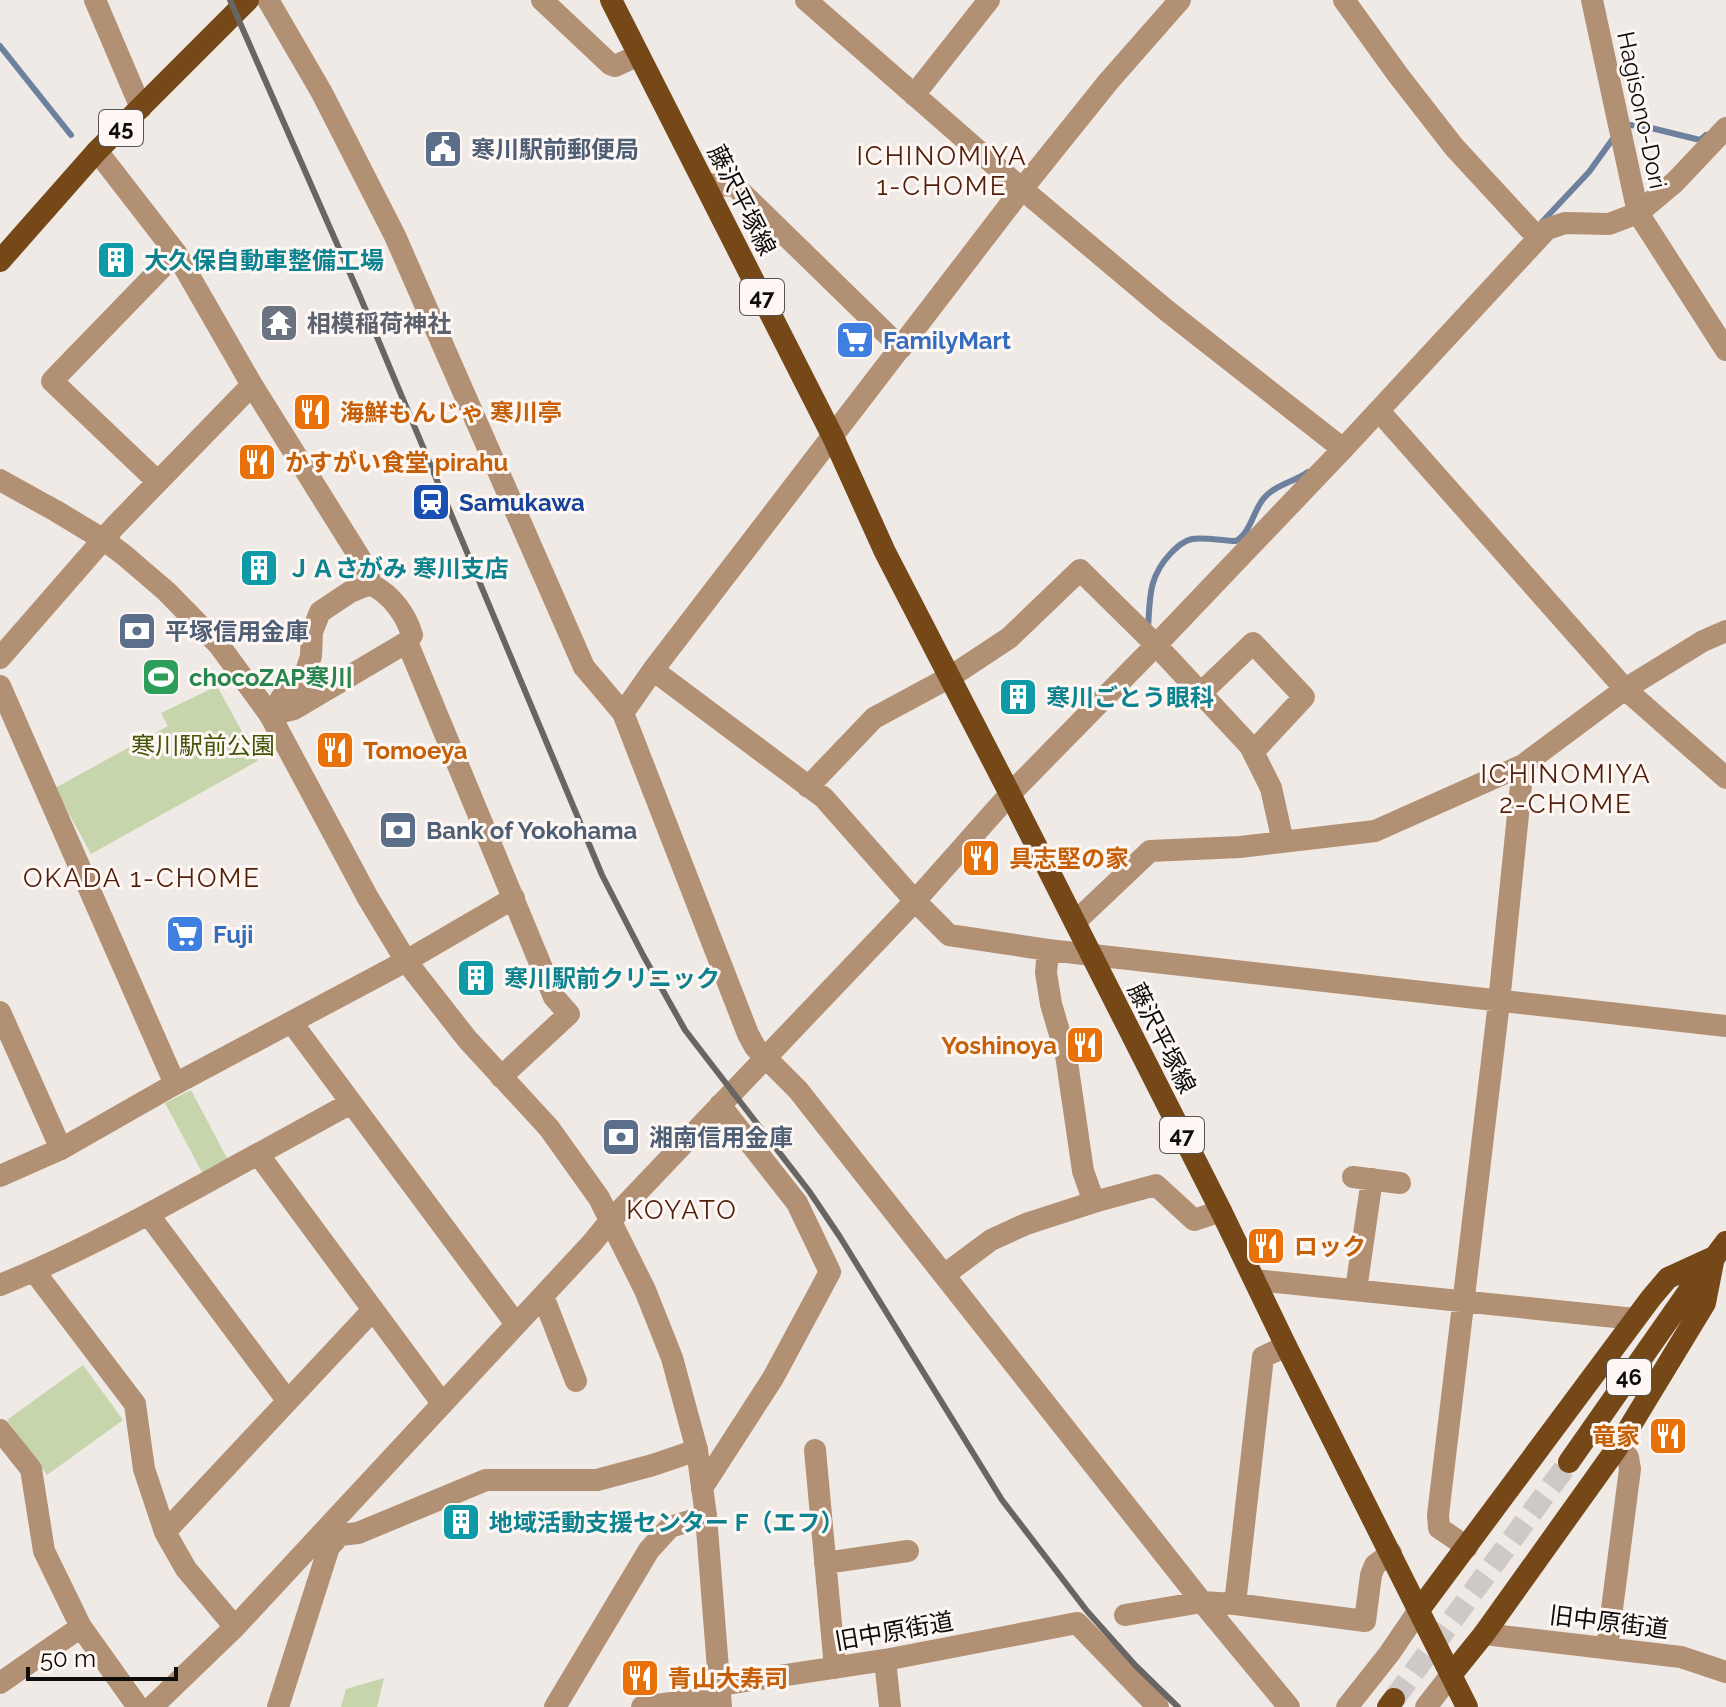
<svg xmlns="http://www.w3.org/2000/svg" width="1726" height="1707" viewBox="0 0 1726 1707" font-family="Raleway,'Noto Sans JP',sans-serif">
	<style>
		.green { fill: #c6d5ab }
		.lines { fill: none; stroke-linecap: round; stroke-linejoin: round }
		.stream { stroke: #6d809e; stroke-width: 6 }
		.primary-tunnel { stroke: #cec9c6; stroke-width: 22; stroke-dasharray: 22 11; stroke-linecap: butt }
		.minor { stroke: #b29073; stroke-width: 22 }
		.tertiary { stroke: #b29073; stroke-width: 22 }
		.primary { stroke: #764818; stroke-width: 22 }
		.rail { stroke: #686563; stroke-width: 6 }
		.labels { text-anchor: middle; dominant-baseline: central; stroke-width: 6; stroke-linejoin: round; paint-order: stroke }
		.shield { fill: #fef7f4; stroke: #575352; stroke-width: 2 }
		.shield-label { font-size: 22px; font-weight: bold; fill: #0f0d0c }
		.street-label { font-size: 24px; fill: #0f0d0c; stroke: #fef7f4 }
		.service-label { font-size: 24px; font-weight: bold; fill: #4e5e75; stroke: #fef7f4; text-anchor: start }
		.culture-label { font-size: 24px; font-weight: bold; fill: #0d838f; stroke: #fef7f4; text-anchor: start }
		.worship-label { font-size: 24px; font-weight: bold; fill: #5b616d; stroke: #fef7f4; text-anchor: start }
		.shop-label { font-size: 24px; font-weight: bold; fill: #366cbe; stroke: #fef7f4; text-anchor: start }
		.food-label { font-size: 24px; font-weight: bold; fill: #c56008; stroke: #fef7f4; text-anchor: start }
		.transit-label { font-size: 24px; font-weight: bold; fill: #164399; stroke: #fef7f4; text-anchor: start }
		.leisure-label { font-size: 24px; font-weight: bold; fill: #27864d; stroke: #fef7f4; text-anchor: start }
		.park-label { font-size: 24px; fill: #425407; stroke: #fef7f4 }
		.neighbourhood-label { font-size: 26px; letter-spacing: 2px; fill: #501f0b; stroke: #fef7f4 }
	</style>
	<rect width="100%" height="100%" fill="#f0eae7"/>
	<path class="green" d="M 217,686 L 258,761 L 91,854 L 55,788 L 168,726 L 161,713 Z
		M 191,1090 L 228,1160 L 203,1174 L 165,1103 Z
		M 83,1365 L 123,1420 L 47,1475 L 7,1420 Z
		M 384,1678 L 377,1707 L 341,1707 L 346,1689 Z"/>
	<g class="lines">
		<path class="stream" d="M 0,46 L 71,135
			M 1629,125 L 1643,126 L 1700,140 L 1706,135
			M 1542,222 L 1589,172 L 1612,140
			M 1148,629 C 1150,598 1148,577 1171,553 C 1177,547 1183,541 1192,539 C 1204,537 1224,541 1236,541 C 1251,532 1253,511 1264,498 C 1275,485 1294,482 1308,472"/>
		<path class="primary-tunnel" d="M 1394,1699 L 1569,1462"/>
		<path class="minor" d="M 95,0 L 141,108
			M 268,0 L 322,93 L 395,236 L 584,667 L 623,713 L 748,1034 L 755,1047 L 798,1090 L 1202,1602 L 1289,1707
			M 542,0 L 610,64 L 615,66 L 639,55
			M 806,0 L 1022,189 L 1166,310 L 1343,449
			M 1344,0 L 1398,75 L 1454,147 L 1538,238
			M 914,95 L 989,0
			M 705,184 L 735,186 L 901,348
			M 252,385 L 360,558 L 372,585
			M 1379,411 L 1625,689 L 1726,778
			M 157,481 L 52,381 L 176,253
			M 372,585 C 392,595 406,615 412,635 L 407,642 L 294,709 L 270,715 L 284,694 L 304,678 L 311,656 L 312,632 L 320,612 L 350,592 L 365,586 Z
			M 407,642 L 554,997 L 569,1014 L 501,1077
			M 0,658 L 115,526 L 252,385 L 176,253 L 97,151
			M 653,670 L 824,798 L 915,901 L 949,935 L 1048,950 L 1726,1026
			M 0,686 L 175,1084
			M 1201,693 L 1253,643 L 1304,697 L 1253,752
			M 623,713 L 653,670 L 1022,189 L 1108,82 L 1180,0
			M 808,787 L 874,718 L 950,677 L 1009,638 L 1080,570 L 1156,645 L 1250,746 L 1271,788 L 1283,842
			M 1075,922 L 1150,851 L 1240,847 L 1375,831 L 1523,765 L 1625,689 L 1703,641 L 1726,631
			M 1048,950 L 1046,973 L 1051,1004 L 1066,1055 L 1083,1171 L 1094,1202
			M 406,961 L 514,898
			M 0,1012 L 61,1149
			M 292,1023 L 516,1324
			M 258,1154 L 351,1103
			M 1353,1177 L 1400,1183
			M 148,1214 L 287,1400
			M 34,1271 L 135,1404 L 144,1469 L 165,1532 L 186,1569 L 235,1627
			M 944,1275 L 991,1240 L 1026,1224 L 1094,1202 L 1156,1185 L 1194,1220 L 1221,1211
			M 1255,1280 L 1635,1319
			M 0,1285 C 89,1249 174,1200 258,1154 L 442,1403
			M 1356,1290 L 1372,1179
			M 543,1296 L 576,1381
			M 0,1430 L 31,1469 L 44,1551 L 81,1627 L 138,1707
			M 815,1450 L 835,1668
			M 702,1488 L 773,1378 L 830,1272 L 797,1203 L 720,1105
			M 165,1532 L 372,1311
			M 329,1547 L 340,1535 L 358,1533 L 486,1480 L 597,1480 L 653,1465 L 697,1450
			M 1467,1547 L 1439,1528 L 1438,1515 L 1499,1002 L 1523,765
			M 825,1563 L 908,1551
			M 1235,1604 L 1263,1357 L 1286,1346
			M 1125,1615 L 1202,1602 L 1235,1604 L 1365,1621 L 1371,1575 L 1375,1565 L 1391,1553
			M 1484,1634 L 1681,1657 L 1726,1672
			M 1607,1648 L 1630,1469 L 1628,1457 L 1617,1448
			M 885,1660 L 890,1707
			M 0,1683 L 81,1627
			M 719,1685 L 885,1660 L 1077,1623 L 1158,1707
			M 152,1707 L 235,1627 L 592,1243 L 610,1221 L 915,901 L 1010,794 L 1156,645 L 1343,449 L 1547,229 L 1565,223 L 1609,224 L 1638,213 L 1675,182 L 1726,128
			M 278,1707 L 329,1547 L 319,1538
			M 555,1707 L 649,1550 L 670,1527 L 706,1516
			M 642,1707 L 700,1699 L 720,1694
			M 1347,1707 L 1389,1654 L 1419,1610
			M 1426,1707 L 1451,1675"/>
		<path class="tertiary" d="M 1592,0 L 1638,213 L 1726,350
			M 0,480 L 56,511 L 104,540 L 124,555 L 166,591 L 219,645 L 270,715 L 368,898 L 406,961 L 467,1039 L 549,1128 L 599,1198 L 645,1290 L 672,1358 L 697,1450 L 706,1516 L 721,1707
			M 0,1176 L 61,1149 L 175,1084 L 406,961"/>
		<path class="primary" d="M 611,0 L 833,437 L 885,552 L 1010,794 L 1221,1211 L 1286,1346 L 1467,1707
			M 0,261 L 97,151 L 248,0
			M 1569,1462 L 1688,1292 L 1726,1242
			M 1419,1610 L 1651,1298 L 1668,1278 L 1714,1257
			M 1451,1675 L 1484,1634 L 1617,1448 L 1705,1303 L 1714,1257
			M 1388,1707 L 1394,1699"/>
		<path class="rail" d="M 230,0 L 359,294 L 602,875 L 643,955 L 685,1030 L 809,1191 L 840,1237 L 1002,1500 L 1087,1611 L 1135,1665 L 1178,1707"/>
	</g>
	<defs>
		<symbol id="civic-square" viewBox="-11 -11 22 22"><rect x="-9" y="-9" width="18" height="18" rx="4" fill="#5c6f8a" stroke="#fef7f4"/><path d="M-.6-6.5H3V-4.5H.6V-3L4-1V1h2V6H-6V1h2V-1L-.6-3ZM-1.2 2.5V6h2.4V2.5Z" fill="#fff"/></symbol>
		<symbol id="building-square" viewBox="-11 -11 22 22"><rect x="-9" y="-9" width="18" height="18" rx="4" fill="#0f9aa8" stroke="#fef7f4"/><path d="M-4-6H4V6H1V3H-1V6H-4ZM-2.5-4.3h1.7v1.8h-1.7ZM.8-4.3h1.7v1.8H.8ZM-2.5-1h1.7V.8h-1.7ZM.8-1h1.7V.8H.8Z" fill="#fff"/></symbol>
		<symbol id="temple-square" viewBox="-11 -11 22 22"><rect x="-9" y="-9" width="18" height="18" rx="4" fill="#6b7280" stroke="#fef7f4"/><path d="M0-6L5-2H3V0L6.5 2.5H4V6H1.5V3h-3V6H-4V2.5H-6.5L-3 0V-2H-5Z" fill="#fff"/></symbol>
		<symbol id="supermarket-square" viewBox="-11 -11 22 22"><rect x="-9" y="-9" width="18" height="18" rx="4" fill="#3f7fe0" stroke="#fef7f4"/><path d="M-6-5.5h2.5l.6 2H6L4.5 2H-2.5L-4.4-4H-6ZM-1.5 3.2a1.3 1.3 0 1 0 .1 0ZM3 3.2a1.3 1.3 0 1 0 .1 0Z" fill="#fff"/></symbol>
		<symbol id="restaurant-square" viewBox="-11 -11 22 22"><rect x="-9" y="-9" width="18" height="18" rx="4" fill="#e8710a" stroke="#fef7f4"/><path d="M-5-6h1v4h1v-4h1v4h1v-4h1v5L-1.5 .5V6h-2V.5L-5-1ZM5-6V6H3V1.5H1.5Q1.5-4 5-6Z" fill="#fff"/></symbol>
		<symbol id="station-square" viewBox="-11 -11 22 22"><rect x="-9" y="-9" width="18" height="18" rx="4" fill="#1a4fb4" stroke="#fef7f4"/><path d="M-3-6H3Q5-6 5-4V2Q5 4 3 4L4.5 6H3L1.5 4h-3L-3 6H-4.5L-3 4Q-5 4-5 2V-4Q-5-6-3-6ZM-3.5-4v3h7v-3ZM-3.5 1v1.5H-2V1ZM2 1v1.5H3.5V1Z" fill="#fff"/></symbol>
		<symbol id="bank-square" viewBox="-11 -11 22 22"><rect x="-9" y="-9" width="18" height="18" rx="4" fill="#5c6f8a" stroke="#fef7f4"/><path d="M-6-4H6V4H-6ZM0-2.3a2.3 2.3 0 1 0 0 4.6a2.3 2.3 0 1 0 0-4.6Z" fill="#fff"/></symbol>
		<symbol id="stadium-square" viewBox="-11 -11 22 22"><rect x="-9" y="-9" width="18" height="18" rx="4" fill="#2e9e5b" stroke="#fef7f4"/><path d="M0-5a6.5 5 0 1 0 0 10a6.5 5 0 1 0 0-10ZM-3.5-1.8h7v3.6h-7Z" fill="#fff"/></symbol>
	</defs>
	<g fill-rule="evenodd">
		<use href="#civic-square" x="421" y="127" width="44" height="44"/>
		<use href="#building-square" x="94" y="238" width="44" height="44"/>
		<use href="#temple-square" x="257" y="301" width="44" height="44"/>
		<use href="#supermarket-square" x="833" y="318" width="44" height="44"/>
		<use href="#restaurant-square" x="290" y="390" width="44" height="44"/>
		<use href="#restaurant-square" x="235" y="440" width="44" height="44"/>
		<use href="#station-square" x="409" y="480" width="44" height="44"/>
		<use href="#building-square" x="237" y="546" width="44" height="44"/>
		<use href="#bank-square" x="115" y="609" width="44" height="44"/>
		<use href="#stadium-square" x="139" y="655" width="44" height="44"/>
		<use href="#building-square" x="996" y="675" width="44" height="44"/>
		<use href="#restaurant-square" x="313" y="728" width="44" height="44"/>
		<use href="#bank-square" x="376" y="808" width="44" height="44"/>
		<use href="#restaurant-square" x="959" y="836" width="44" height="44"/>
		<use href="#supermarket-square" x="163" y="912" width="44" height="44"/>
		<use href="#building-square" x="454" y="956" width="44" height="44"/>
		<use href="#restaurant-square" x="1063" y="1023" width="44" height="44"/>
		<use href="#bank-square" x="599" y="1115" width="44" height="44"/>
		<use href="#restaurant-square" x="1244" y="1224" width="44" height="44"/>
		<use href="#restaurant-square" x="1646" y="1414" width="44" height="44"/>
		<use href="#building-square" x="439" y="1500" width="44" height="44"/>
		<use href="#restaurant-square" x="618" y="1656" width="44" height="44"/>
	</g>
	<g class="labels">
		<g class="shield">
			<rect x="99" y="110" width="44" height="36" rx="6"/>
			<rect x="740" y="279" width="44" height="36" rx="6"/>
			<rect x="1160" y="1117" width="44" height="36" rx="6"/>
			<rect x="1607" y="1359" width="44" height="36" rx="6"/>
		</g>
		<g class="shield-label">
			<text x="121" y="128">45</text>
			<text x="762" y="297">47</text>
			<text x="1182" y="1135">47</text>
			<text x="1629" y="1377">46</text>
		</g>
		<g class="street-label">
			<text transform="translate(1642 110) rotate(78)">Hagisono-Dori</text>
			<text transform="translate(742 200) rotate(63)">藤沢平塚線</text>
			<text transform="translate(1162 1038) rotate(63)">藤沢平塚線</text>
			<text transform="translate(1609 1622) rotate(7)">旧中原街道</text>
			<text transform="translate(894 1631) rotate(-10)">旧中原街道</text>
		</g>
		<g class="service-label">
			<text x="471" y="149">寒川駅前郵便局</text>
			<text x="165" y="631">平塚信用金庫</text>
			<text x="426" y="830">Bank of Yokohama</text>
			<text x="649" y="1137">湘南信用金庫</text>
		</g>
		<g class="culture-label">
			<text x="144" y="260">大久保自動車整備工場</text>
			<text x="287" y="568">ＪＡさがみ 寒川支店</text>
			<text x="1046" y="697">寒川ごとう眼科</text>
			<text x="504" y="978">寒川駅前クリニック</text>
			<text x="489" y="1522">地域活動支援センター F（エフ）</text>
		</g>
		<g class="worship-label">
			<text x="307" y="323">相模稲荷神社</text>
		</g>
		<g class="shop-label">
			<text x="883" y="340">FamilyMart</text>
			<text x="213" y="934">Fuji</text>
		</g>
		<g class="food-label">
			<text x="340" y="412">海鮮もんじゃ 寒川亭</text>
			<text x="285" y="462">かすがい食堂 pirahu</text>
			<text x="363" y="750">Tomoeya</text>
			<text x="1009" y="858">具志堅の家</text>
			<text x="1057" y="1045" text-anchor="end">Yoshinoya</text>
			<text x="1294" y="1246">ロック</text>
			<text x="1640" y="1436" text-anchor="end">竜家</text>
			<text x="668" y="1678">青山大寿司</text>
		</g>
		<g class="transit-label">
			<text x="459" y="502">Samukawa</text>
		</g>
		<g class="leisure-label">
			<text x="189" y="677">chocoZAP寒川</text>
		</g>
		<g class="park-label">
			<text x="203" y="745">寒川駅前公園</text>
		</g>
		<g class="neighbourhood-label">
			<text x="942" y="156">ICHINOMIYA<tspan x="942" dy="30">1-CHOME</tspan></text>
			<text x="1566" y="774">ICHINOMIYA<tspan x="1566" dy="30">2-CHOME</tspan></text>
			<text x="142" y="878">OKADA 1-CHOME</text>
			<text x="682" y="1210">KOYATO</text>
		</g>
	</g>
	<path d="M28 1667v12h148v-12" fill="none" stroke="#0f0d0c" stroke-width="4"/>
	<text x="40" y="1667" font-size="24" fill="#0f0d0c" stroke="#fef7f4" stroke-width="6" paint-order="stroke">50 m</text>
</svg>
